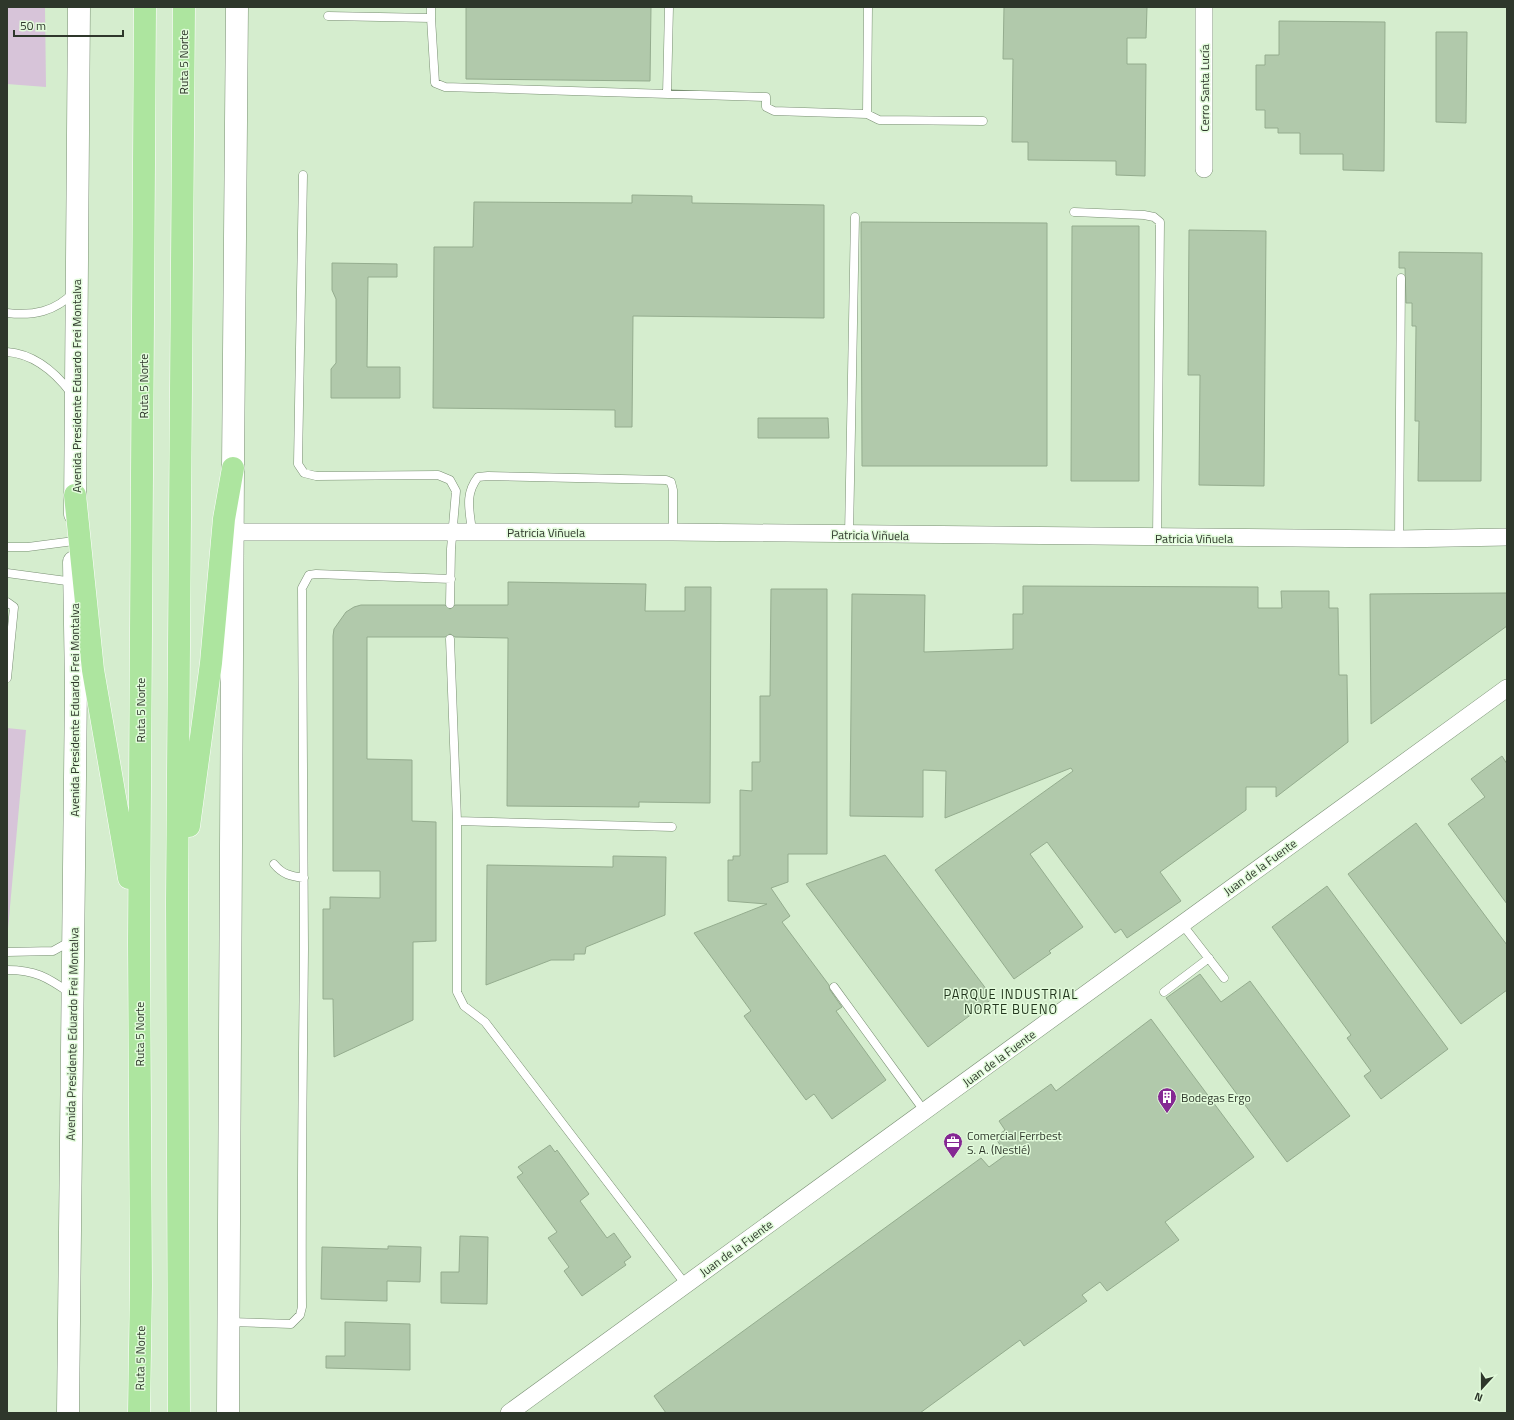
<svg xmlns="http://www.w3.org/2000/svg" width="1514" height="1420" viewBox="0 0 1514 1420" font-family="'Titillium Web',sans-serif">
	<style>
		.green { fill: #d7c4d9 }
		.building { fill: #b1c9ab; stroke: #94ac8e }
		.lines { fill: none; stroke-linecap: round; stroke-linejoin: round }
		.service-casing { stroke: #798f73; stroke-width: 9 }
		.minor-casing { stroke: #798f73; stroke-width: 18 }
		.secondary-casing { stroke: #798f73; stroke-width: 23 }
		.motorway-casing { stroke: #fff; stroke-width: 23 }
		.service { stroke: #fff; stroke-width: 8 }
		.minor { stroke: #fff; stroke-width: 17 }
		.secondary { stroke: #fff; stroke-width: 22 }
		.motorway { stroke: #ade59f; stroke-width: 22 }
		.labels { text-anchor: middle; dominant-baseline: central; stroke-width: 3; stroke-linejoin: round; paint-order: stroke }
		.street-label { font-size: 12px; fill: #2e372b; stroke: #e2fbdb }
		.poi-label { font-size: 12px; fill: #2e372b; stroke: #e2fbdb; text-anchor: start }
		.neighbourhood-label { font-size: 13px; letter-spacing: 1px; fill: #23361e; stroke: #e2fbdb }
	</style>
	<rect width="100%" height="100%" fill="#d5edce"/>
	<path class="green" d="M 7,7 L 45,7 L 46,87 L 7,84 Z
		M 7,728 L 26,730 L 8,929 L 7,929 Z"/>
	<path class="building" d="M 466,7 L 651,7 L 650,81 L 466,79 Z
		M 1004,7 L 1147,7 L 1146,38 L 1127,38 L 1127,64 L 1146,64 L 1145,176 L 1116,175 L 1116,161 L 1028,160 L 1028,142 L 1012,142 L 1013,59 L 1003,59 Z
		M 1279,21 L 1385,22 L 1384,171 L 1343,170 L 1343,154 L 1300,154 L 1300,133 L 1278,133 L 1278,128 L 1265,128 L 1265,110 L 1256,110 L 1256,65 L 1265,65 L 1265,55 L 1279,55 Z
		M 1436,32 L 1467,32 L 1466,123 L 1436,122 Z
		M 632,195 L 692,196 L 692,203 L 824,205 L 824,318 L 633,316 L 632,427 L 615,427 L 615,410 L 433,408 L 434,247 L 473,247 L 474,202 L 632,203 Z
		M 861,222 L 1047,223 L 1047,466 L 862,466 Z
		M 1072,226 L 1139,226 L 1139,481 L 1071,481 Z
		M 1189,230 L 1266,231 L 1264,486 L 1199,485 L 1200,375 L 1188,375 Z
		M 1399,252 L 1482,253 L 1481,481 L 1418,481 L 1419,421 L 1415,421 L 1416,326 L 1412,326 L 1412,303 L 1406,303 L 1405,268 L 1399,268 Z
		M 332,263 L 397,264 L 397,277 L 368,277 L 367,367 L 400,367 L 400,398 L 331,398 L 331,369 L 336,363 L 336,299 L 332,290 Z
		M 758,418 L 828,418 L 829,438 L 758,438 Z
		M 508,582 L 646,584 L 645,611 L 685,611 L 685,587 L 711,587 L 710,803 L 639,802 L 639,807 L 507,806 L 508,638 L 455,637 L 450,634 L 445,637 L 367,637 L 367,759 L 412,760 L 412,821 L 436,822 L 436,941 L 413,942 L 413,1020 L 334,1057 L 333,999 L 323,999 L 323,909 L 330,909 L 330,897 L 380,898 L 380,871 L 333,871 L 333,636 L 334,629 L 346,612 L 354,607 L 361,605 L 445,605 L 450,609 L 455,605 L 508,605 Z
		M 1023,586 L 1258,587 L 1258,608 L 1282,608 L 1281,591 L 1329,591 L 1329,608 L 1338,608 L 1339,675 L 1347,675 L 1348,742 L 1276,797 L 1276,787 L 1246,787 L 1246,810 L 1160,872 L 1181,901 L 1127,938 L 1121,929 L 1115,933 L 1047,842 L 1030,854 L 1083,927 L 1049,951 L 1051,953 L 1014,979 L 935,870 L 1073,771 L 1071,768 L 945,818 L 946,771 L 923,770 L 923,817 L 850,816 L 852,594 L 925,595 L 924,652 L 1013,649 L 1013,614 L 1023,614 Z
		M 771,589 L 827,589 L 827,854 L 788,854 L 788,882 L 771,888 L 790,916 L 782,922 L 829,985 L 830,990 L 842,1007 L 836,1011 L 886,1080 L 832,1119 L 814,1094 L 806,1100 L 744,1016 L 751,1011 L 694,933 L 767,904 L 728,901 L 728,860 L 733,860 L 733,856 L 740,856 L 740,790 L 752,791 L 752,762 L 760,762 L 760,696 L 770,696 Z
		M 1507,593 L 1507,626 L 1371,724 L 1370,594 Z
		M 1502,756 L 1507,764 L 1507,904 L 1448,824 L 1485,797 L 1471,779 Z
		M 1416,823 L 1507,945 L 1507,990 L 1461,1024 L 1348,874 Z
		M 885,855 L 993,998 L 928,1047 L 806,884 Z
		M 613,856 L 666,857 L 665,915 L 586,947 L 585,954 L 574,954 L 574,960 L 551,960 L 486,985 L 487,865 L 613,867 Z
		M 1327,886 L 1448,1049 L 1381,1099 L 1364,1076 L 1371,1071 L 1347,1038 L 1351,1035 L 1272,927 Z
		M 1200,974 L 1221,1002 L 1250,981 L 1350,1116 L 1287,1162 L 1166,998 Z
		M 1151,1019 L 1254,1157 L 1165,1222 L 1179,1240 L 1107,1291 L 1100,1282 L 1082,1295 L 1087,1301 L 1024,1346 L 1020,1340 L 920,1413 L 666,1413 L 654,1396 L 981,1158 L 989,1167 L 1007,1154 L 995,1138 L 1005,1130 L 999,1121 L 1051,1084 L 1056,1091 Z
		M 550,1145 L 555,1152 L 557,1150 L 589,1194 L 580,1201 L 607,1238 L 614,1233 L 631,1257 L 624,1262 L 626,1265 L 582,1296 L 564,1271 L 569,1267 L 548,1238 L 557,1232 L 517,1177 L 523,1173 L 518,1167 Z
		M 460,1236 L 488,1237 L 487,1304 L 441,1303 L 441,1272 L 459,1272 Z
		M 388,1246 L 421,1247 L 420,1282 L 387,1281 L 387,1301 L 321,1299 L 322,1247 L 388,1249 Z
		M 345,1322 L 410,1324 L 410,1370 L 326,1368 L 326,1356 L 345,1356 Z"/>
	<g class="lines">
		<defs>
			<path id="service" d="M 328,16 L 431,18 L 431,7
				M 431,18 L 435,83 L 445,87 L 766,97 L 766,107 L 774,111 L 867,114 L 868,7
				M 667,94 L 669,7
				M 867,114 L 879,120 L 983,121
				M 303,175 L 298,464 L 304,473 L 316,476 L 438,475 L 450,480 L 456,491 L 451,549 L 450,604
				M 1074,212 L 1144,215 L 1154,217 L 1160,222 L 1157,538
				M 7,313 C 33,316 55,312 74,292
				M 7,352 C 35,354 55,372 71,393
				M 472,532 C 470,511 464,495 478,477 L 488,476 L 666,480 L 671,482 L 673,490 L 673,532
				M 849,535 L 855,217
				M 1399,539 L 1401,278
				M 7,547 L 28,547 L 74,541
				M 7,573 L 74,582
				M 7,602 L 14,607 L 7,678
				M 450,639 L 457,821 L 457,992 L 464,1006 L 485,1022 L 686,1285
				M 457,821 L 672,827
				M 274,864 C 283,875 291,876 304,878
				M 1182,924 L 1224,978
				M 7,952 L 53,951 L 71,941
				M 7,970 C 35,970 47,977 70,993
				M 834,987 L 925,1112
				M 1164,992 L 1209,958
				M 229,1322 L 291,1324 L 300,1315 L 302,1307 C 301,1188 303,1069 304,949 C 304,829 302,708 302,588 L 309,575 L 316,574 L 451,579"/>
			<path id="minor" d="M 1204,7 L 1204,169
				M 233,532 L 673,532 L 1399,539 L 1507,537
				M 509,1413 L 1507,688"/>
			<path id="secondary" d="M 75,514 L 79,7
				M 68,1413 L 76,687 L 74,562
				M 228,1413 L 233,468 L 237,7"/>
			<path id="motorway" d="M 75,495 L 93,670 L 129,878
				M 189,826 L 211,663 L 224,519 L 233,468
				M 139,1413 L 141,1285 L 139,943 L 145,7
				M 179,1413 L 177,902 L 184,7"/>
		</defs>
		<use href="#service" class="service-casing"/>
		<use href="#minor" class="minor-casing"/>
		<use href="#secondary" class="secondary-casing"/>
		<use href="#motorway" class="motorway-casing"/>
		<use href="#service" class="service"/>
		<use href="#minor" class="minor"/>
		<use href="#secondary" class="secondary"/>
		<use href="#motorway" class="motorway"/>
	</g>
	<defs>
		<symbol id="building-pin" viewBox="-11 -11 22 30"><path d="M0 17L-7.5 6A9.5 9.5 0 1 1 7.5 6Z" fill="#852893" stroke="#e2fbdb"/><path d="M-4-6H4V6H1V3H-1V6H-4ZM-2.5-4.3h1.7v1.8h-1.7ZM.8-4.3h1.7v1.8H.8ZM-2.5-1h1.7V.8h-1.7ZM.8-1h1.7V.8H.8Z" fill="#fff"/></symbol>
		<symbol id="office-pin" viewBox="-11 -11 22 30"><path d="M0 17L-7.5 6A9.5 9.5 0 1 1 7.5 6Z" fill="#852893" stroke="#e2fbdb"/><path d="M-6-3h4V-5.5h4V-3h4V5H-6ZM-1-4.5V-3h2v-1.5ZM-6 0V1H6V0Z" fill="#fff"/></symbol>
	</defs>
	<g fill-rule="evenodd">
		<use href="#building-pin" x="1156" y="1086" width="22" height="30"/>
		<use href="#office-pin" x="942" y="1131" width="22" height="30"/>
	</g>
	<g class="labels">
		<g class="street-label">
			<text transform="translate(183 62) rotate(-90)">Ruta 5 Norte</text>
			<text transform="translate(1204 88) rotate(-90)">Cerro Santa Lucía</text>
			<text transform="translate(76 386) rotate(-90)">Avenida Presidente Eduardo Frei Montalva</text>
			<text transform="translate(143 386) rotate(-90)">Ruta 5 Norte</text>
			<text x="546" y="532">Patricia Viñuela</text>
			<text transform="translate(870 535) rotate(1)">Patricia Viñuela</text>
			<text x="1194" y="538">Patricia Viñuela</text>
			<text transform="translate(74 710) rotate(-90)">Avenida Presidente Eduardo Frei Montalva</text>
			<text transform="translate(140 710) rotate(-90)">Ruta 5 Norte</text>
			<text transform="translate(1260 867) rotate(-36)">Juan de la Fuente</text>
			<text transform="translate(72 1034) rotate(-89)">Avenida Presidente Eduardo Frei Montalva</text>
			<text transform="translate(139 1034) rotate(-90)">Ruta 5 Norte</text>
			<text transform="translate(999 1058) rotate(-36)">Juan de la Fuente</text>
			<text transform="translate(736 1248) rotate(-36)">Juan de la Fuente</text>
			<text transform="translate(140 1358) rotate(-89)">Ruta 5 Norte</text>
		</g>
		<g class="poi-label">
			<text x="1181" y="1097">Bodegas Ergo</text>
			<text x="967" y="1135">Comercial Ferrbest<tspan x="967" dy="14">S. A. (Nestlé)</tspan></text>
		</g>
		<g class="neighbourhood-label">
			<text x="1011" y="994">PARQUE INDUSTRIAL<tspan x="1011" dy="15">NORTE BUENO</tspan></text>
		</g>
	</g>
	<rect width="1514" height="1420" fill="none" stroke="#2e372b" stroke-width="16"/>
	<g transform="translate(1482 1388) rotate(201)" stroke="#e2fbdb" stroke-width="3" paint-order="stroke">
	<path d="M0-3L7 15L0 10L-7 15Z" fill="#2e372b"/>
	<text y="-6" font-size="11" font-weight="bold" text-anchor="middle" fill="#2e372b">N</text>
	</g>
	<path d="M14 30v6h109v-6" fill="none" stroke="#2e372b" stroke-width="2"/>
	<text x="20" y="30" font-size="12" fill="#2e372b" stroke="#e2fbdb" stroke-width="3" paint-order="stroke">50 m</text>
</svg>
